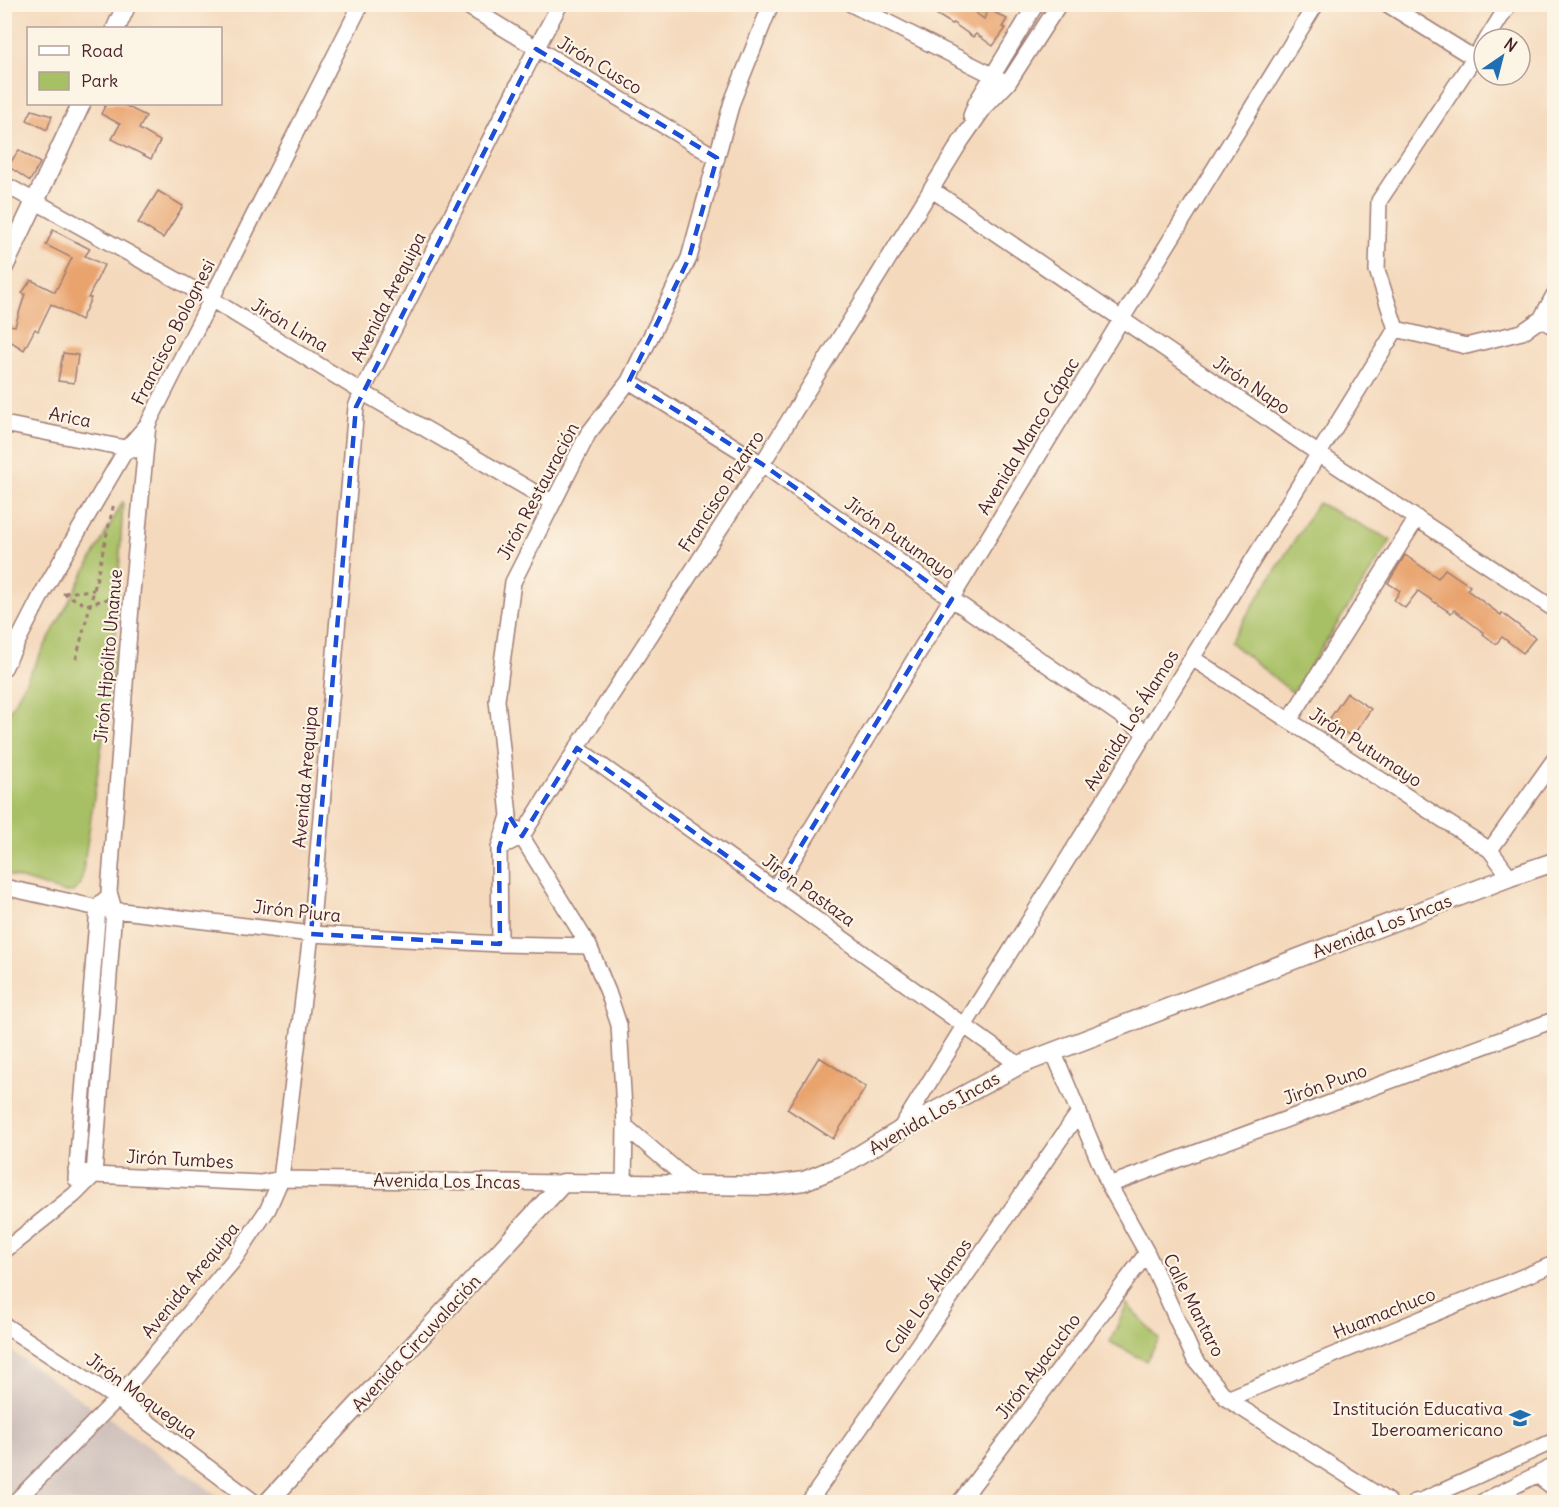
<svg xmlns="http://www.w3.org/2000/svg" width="1559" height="1507" viewBox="0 0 1559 1507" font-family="Delius,sans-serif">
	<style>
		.industrial { fill: #cfc0bb }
		.green { fill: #a8c065; stroke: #797048; stroke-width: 1.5 }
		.building { fill: #e9a36d }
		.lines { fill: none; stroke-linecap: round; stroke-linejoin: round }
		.minor-casing { stroke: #9f7c74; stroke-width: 18 }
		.tertiary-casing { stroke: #9f7c74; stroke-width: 21 }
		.path { stroke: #9f7c74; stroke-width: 3; stroke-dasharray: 4.5 4.5; stroke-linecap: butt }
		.minor { stroke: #fff; stroke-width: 15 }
		.tertiary { stroke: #fff; stroke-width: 18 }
		.marked { fill: none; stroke: #1d4ed8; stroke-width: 4.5; stroke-dasharray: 12 8; stroke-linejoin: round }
		.labels { text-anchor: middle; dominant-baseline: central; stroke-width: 4.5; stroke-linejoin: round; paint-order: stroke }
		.street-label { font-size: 18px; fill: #4a1f2b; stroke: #fcf5e5 }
		.poi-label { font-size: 18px; fill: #4a1f2b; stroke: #fcf5e5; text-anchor: end }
	</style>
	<rect width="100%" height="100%" fill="#fcf5e5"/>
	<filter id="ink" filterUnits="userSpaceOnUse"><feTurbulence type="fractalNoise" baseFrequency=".0167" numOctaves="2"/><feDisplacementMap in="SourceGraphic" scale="12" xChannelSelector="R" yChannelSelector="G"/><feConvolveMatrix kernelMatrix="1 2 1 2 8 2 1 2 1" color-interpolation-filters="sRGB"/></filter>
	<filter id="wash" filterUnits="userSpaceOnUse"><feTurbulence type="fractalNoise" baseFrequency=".008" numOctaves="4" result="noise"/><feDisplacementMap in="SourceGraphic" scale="24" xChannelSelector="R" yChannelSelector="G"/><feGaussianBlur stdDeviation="1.35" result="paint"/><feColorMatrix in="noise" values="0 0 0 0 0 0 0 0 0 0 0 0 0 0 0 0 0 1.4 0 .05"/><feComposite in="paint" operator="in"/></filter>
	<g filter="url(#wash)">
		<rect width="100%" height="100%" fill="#f4d9bc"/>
		<path class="industrial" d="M 4,1346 L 96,1410 L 227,1502 L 5,1502 Z"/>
		<path class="green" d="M 965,5 L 965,4 L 1003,5 L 998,14 L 988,9 L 984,19 Z
			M 123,501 L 114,664 L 81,884 L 73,892 L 63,892 L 5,874 L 5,720 Z
			M 1318,503 L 1391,540 L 1293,693 L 1230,642 Z
			M 1127,1304 L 1159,1339 L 1146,1361 L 1110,1342 Z"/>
		<g id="blocks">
			<path class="building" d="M 920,4 L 964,4 L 984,19 L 988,9 L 1007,19 L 1002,27 L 1006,28 L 993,46 L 976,34 L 973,37 L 953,23 L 952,24 Z
				M 106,104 L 122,104 L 146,116 L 139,129 L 160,141 L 151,159 L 112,139 L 120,124 L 101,114 Z
				M 32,110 L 52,116 L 47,130 L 27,120 Z
				M 19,150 L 40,163 L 30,181 L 8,166 Z
				M 158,191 L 183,206 L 163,238 L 138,223 Z
				M 53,230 L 90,249 L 85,256 L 104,265 L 88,298 L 91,298 L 81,320 L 51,304 L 38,331 L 35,329 L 24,350 L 5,338 L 9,325 L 15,326 L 25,294 L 22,293 L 31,280 L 55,292 L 72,258 L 46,245 Z
				M 63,353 L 78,355 L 74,383 L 58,381 Z
				M 1405,555 L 1438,578 L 1445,569 L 1470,586 L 1467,590 L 1501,615 L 1502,613 L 1535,638 L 1523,653 L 1502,637 L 1496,644 L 1483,634 L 1484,633 L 1454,610 L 1451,613 L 1418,591 L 1405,608 L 1394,600 L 1400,591 L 1388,583 Z
				M 1347,693 L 1371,709 L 1352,737 L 1328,721 Z
				M 819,1057 L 866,1087 L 833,1139 L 787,1109 Z"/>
		</g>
	</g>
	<g filter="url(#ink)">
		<use href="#blocks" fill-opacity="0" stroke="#9f7c74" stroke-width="1.5"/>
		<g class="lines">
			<defs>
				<path id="minor" d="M 464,4 L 717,158
					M 851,4 L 1008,83
					M 1387,4 L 1474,58
					M 1487,39 L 1509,4
					M 971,116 L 976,103 L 1036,4
					M 4,184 L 211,299 L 362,392 L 553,503
					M 931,189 L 1319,454 L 1554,609
					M 1541,319 L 1554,327
					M 1396,329 L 1377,270 L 1379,201 L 1484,43
					M 1396,329 L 1466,346 L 1522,332 L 1541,319 L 1554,295
					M 629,381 L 762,464 L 952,599 L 1146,733
					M 4,424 L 135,450
					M 1192,658 L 1490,850 L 1510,877
					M 4,668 L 44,590 L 127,448 L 148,424 L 361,4
					M 1289,721 L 1417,518
					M 577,748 L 1019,1065
					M 517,829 L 589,946 L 608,992 L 619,1025 L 625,1126 L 624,1185
					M 499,848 L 522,836 L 577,748 L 762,464 L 961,141 L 984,108 L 1008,83 L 1059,4
					M 1490,850 L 1554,760
					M 4,887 L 98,908 L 311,934 L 500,944 L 589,946
					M 774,890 L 1121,320 L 1316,4
					M 500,944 L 499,848 L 509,816 L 497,700 L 513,582 L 588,434 L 629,381 L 689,258 L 732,102 L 771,4
					M 1053,1051 L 1109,1185 L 1147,1253 L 1194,1358 L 1227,1399 L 1389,1502
					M 625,1126 L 694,1185
					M 899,1131 L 1396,329
					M 76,1170 L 94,1175 L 260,1183 L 281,1179 L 563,1183
					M 76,1179 L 98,908 L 104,900
					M 1109,1185 L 1554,1020
					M 4,1251 L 74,1195 L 94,1175 L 114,909 L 109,892 L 132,593 L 148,424
					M 4,1325 L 117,1399 L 254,1502
					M 1227,1399 L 1554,1264
					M 1537,1475 L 1554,1488
					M 15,1502 L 117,1399 L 233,1261 L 268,1209 L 281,1179 L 311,934 L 356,407 L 362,392 L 536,49 L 560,4
					M 809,1502 L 1079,1112
					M 960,1502 L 1147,1253
					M 1415,1502 L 1421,1501 L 1554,1441
					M 1482,1502 L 1554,1466"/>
				<path id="tertiary" d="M 116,28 L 127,4
					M 4,267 L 81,104
					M 268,1502 L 563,1183 L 767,1186 L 804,1181 L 843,1165 L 899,1131 L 1019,1065 L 1510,877 L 1554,862"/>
			</defs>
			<use href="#minor" class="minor-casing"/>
			<use href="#tertiary" class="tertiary-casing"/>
			<path class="path" d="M 63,593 L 86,605 L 118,596
				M 64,593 L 94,590
				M 76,659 L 94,590 L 114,503"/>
			<use href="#minor" class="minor"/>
			<use href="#tertiary" class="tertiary"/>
		</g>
	</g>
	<path class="marked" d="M 536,49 L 717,158 L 689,258 L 629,381 L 762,464 L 952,599 L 774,890 L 577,748 L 522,836 L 509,816 L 499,848 L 500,944 L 311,934 L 356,407 Z"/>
	<defs>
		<symbol id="school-bare" viewBox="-9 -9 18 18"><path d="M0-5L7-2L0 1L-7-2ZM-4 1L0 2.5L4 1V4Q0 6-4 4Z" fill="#1f6fb2" stroke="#fcf5e5" stroke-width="2.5" paint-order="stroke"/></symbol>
	</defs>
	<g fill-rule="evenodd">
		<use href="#school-bare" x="1505" y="1403" width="30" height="30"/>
	</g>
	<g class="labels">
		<g class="street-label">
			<text transform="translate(600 65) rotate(31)">Jirón Cusco</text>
			<text transform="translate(388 297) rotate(-63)">Avenida Arequipa</text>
			<text transform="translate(290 325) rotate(31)">Jirón Lima</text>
			<text transform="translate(173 332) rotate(-63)">Francisco Bolognesi</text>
			<text transform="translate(1252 385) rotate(34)">Jirón Napo</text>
			<text transform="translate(70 417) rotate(11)">Arica</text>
			<text transform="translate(1028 436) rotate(-59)">Avenida Manco Cápac</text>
			<text transform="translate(538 491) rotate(-62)">Jirón Restauración</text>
			<text transform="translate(721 491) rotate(-57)">Francisco Pizarro</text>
			<text transform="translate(900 538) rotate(35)">Jirón Putumayo</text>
			<text transform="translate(108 656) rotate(-85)">Jirón Hipólito Unanue</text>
			<text transform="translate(1131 720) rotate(-58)">Avenida Los Álamos</text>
			<text transform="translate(1366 747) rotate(33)">Jirón Putumayo</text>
			<text transform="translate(305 777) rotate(-85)">Avenida Arequipa</text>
			<text transform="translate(809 890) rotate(36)">Jirón Pastaza</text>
			<text transform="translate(297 911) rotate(6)">Jirón Piura</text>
			<text transform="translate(1382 926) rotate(-21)">Avenida Los Incas</text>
			<text transform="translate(1325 1084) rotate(-20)">Jirón Puno</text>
			<text transform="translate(934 1113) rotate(-30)">Avenida Los Incas</text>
			<text transform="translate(180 1159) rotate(3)">Jirón Tumbes</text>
			<text transform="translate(447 1181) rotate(1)">Avenida Los Incas</text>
			<text transform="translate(190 1280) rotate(-51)">Avenida Arequipa</text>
			<text transform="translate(928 1296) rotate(-55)">Calle Los Álamos</text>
			<text transform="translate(1194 1305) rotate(63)">Calle Mantaro</text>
			<text transform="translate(1384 1313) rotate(-22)">Huamachuco</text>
			<text transform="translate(416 1343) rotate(-47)">Avenida Circuvalación</text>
			<text transform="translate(1038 1366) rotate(-53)">Jirón Ayacucho</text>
			<text transform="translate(142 1396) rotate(36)">Jirón Moquegua</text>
		</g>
		<g class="poi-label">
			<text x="1503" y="1408">Institución Educativa<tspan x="1503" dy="21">Iberoamericano</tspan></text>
		</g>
	</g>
	<rect width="1559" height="1507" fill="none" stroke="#fcf5e5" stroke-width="24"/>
	<rect x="27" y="27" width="195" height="78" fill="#fcf5e5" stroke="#b59f9b" stroke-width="1.5"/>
	<rect x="39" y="46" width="30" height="9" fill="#ffffff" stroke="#b59f9b" stroke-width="1.5"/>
	<text x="81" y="57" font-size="18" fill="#4a1f2b">Road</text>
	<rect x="39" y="72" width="30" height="18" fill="#a8c065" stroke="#b59f9b" stroke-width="1.5"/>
	<text x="81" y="87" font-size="18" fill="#4a1f2b">Park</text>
	<g transform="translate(1502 57) rotate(35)"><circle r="28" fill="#fcf5e5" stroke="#b59f9b" stroke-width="1.5"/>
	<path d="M0-4.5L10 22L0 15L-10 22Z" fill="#1f6fb2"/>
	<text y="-9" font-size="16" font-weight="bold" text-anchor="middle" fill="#4a1f2b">N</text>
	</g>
</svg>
